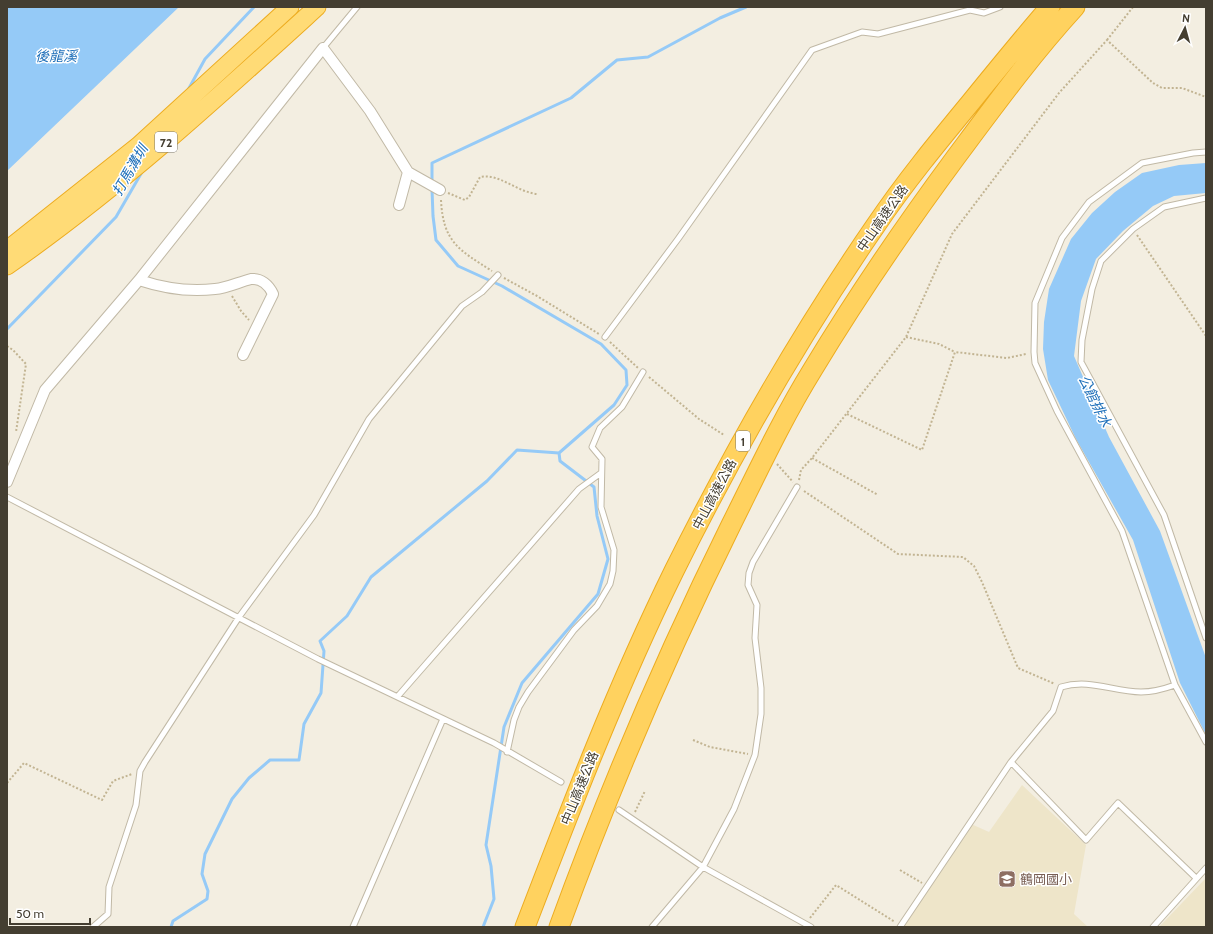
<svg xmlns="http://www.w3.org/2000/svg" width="1213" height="934" viewBox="0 0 1213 934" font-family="Cabin,'Noto Sans TC',sans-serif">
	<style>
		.education { fill: #eee5c9 }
		.water { fill: #95caf7 }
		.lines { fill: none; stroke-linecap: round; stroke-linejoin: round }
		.stream { stroke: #95caf7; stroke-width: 3 }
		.service-casing { stroke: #c1b9a6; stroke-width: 7 }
		.minor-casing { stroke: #c1b9a6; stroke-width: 12 }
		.trunk-casing { stroke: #edac20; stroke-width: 19 }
		.motorway-casing { stroke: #edac20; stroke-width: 21 }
		.path { stroke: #c2b492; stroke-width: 2; stroke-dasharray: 2 2; stroke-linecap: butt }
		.service { stroke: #fff; stroke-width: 5 }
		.minor { stroke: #fff; stroke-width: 10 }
		.trunk { stroke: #ffdb76; stroke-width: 17 }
		.motorway { stroke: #ffd25f; stroke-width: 19 }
		.labels { text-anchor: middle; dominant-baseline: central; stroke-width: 3; stroke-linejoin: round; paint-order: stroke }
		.shield { fill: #fff; stroke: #7c786f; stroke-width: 1 }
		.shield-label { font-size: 12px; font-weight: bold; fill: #443e31 }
		.street-label { font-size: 13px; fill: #443e31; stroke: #fff }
		.education-label { font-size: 13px; fill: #785e54; stroke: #fff; text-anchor: start }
		.water-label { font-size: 14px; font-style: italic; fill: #2171ba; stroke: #fff }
	</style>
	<rect width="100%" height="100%" fill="#f3eee1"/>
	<path class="education" d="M 1022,785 L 1086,845 L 1074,914 L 1088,927 L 903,927 L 971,824 L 989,832 Z
		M 1206,878 L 1206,927 L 1159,927 L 1204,880 Z"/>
	<path class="water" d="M 7,7 L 179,7 L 7,171 Z
		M 1206,163 L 1206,193 L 1174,196 L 1153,206 L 1123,231 L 1096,259 L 1081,301 L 1074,356 L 1109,437 L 1160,531 L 1206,658 L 1206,735 L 1180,683 L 1133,540 L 1076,439 L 1048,380 L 1043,349 L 1044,322 L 1049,289 L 1071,239 L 1092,213 L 1115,192 L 1142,173 L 1179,165 Z"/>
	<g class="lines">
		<path class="stream" d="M 188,90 L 205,59 L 254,7
			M 432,184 L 432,163 L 571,98 L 617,60 L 648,57 L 720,18 L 746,7
			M 7,329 L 116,217 L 142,172
			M 171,927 L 173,921 L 207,899 L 208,891 L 202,874 L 205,854 L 232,799 L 249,778 L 270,760 L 299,760 L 304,724 L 321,693 L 324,651 L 320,641 L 347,616 L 371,577 L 487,481 L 517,450 L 559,453 L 614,405 L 627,385 L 626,370 L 601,344 L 502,286 L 458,266 L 436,240 L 433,216 L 432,189
			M 483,927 L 494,899 L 491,866 L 486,845 L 504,727 L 522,683 L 598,594 L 608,559 L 597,516 L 594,487 L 560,461 L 559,453"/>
		<defs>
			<path id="service" d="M 323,48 L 357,7
				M 1206,152 L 1193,153 L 1142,163 L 1089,202 L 1062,238 L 1035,303 L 1034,352 L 1035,363 L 1057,411 L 1122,531 L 1175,685 L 1206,742
				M 1206,198 L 1164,207 L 1133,229 L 1101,261 L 1092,289 L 1082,340 L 1081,362 L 1164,515 L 1206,638
				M 605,337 L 678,239 L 812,50 L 862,32 L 878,34 L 970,10 L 984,13 L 1000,7
				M 7,497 L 318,659 L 494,743 L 561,782
				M 398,696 L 579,489 L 601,473
				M 507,752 L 514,720 L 519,707 L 528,692 L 574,630 L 597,606 L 610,584 L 613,571 L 614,550 L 601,507 L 602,459 L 592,447 L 600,428 L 622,407 L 643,372
				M 1011,762 L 1086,840 L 1118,803 L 1196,878
				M 619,810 L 703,867 L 811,927
				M 93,927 L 108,914 L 109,887 L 136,805 L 140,771 L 145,762 L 239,617 L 314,515 L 369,419 L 462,306 L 482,292 L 498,275
				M 353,927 L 443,719
				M 652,927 L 703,867 L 734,809 L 755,755 L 761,714 L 761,688 L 755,638 L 757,605 L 748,585 L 749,573 L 753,562 L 797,487
				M 900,927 L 1011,762 L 1053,711 L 1061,687 C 1090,678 1113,692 1141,692 C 1153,692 1164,689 1175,685
				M 1153,927 L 1206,868"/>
			<path id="minor" d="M 408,172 L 440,190
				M 139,280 C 163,288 190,292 215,289 C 227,288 239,282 251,279 C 261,278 269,285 273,294 L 243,355
				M 7,482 L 45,390 L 139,280 L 323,48 L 370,111 L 408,172 L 399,205"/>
			<path id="trunk" d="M 7,250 L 138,146 L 290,7
				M 7,266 C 118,189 217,98 317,7"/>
			<path id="motorway" d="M 525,927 C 571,807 617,687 674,571 C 733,452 800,335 876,225 C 905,182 938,142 971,102 C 997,70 1023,38 1050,7
				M 559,927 C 609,790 666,656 731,525 C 757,473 782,419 813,369 C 857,296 905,226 956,157 C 994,106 1032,54 1075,7"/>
		</defs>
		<use href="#service" class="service-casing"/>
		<use href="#minor" class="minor-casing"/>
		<use href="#trunk" class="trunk-casing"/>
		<use href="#motorway" class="motorway-casing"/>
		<path class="path" d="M 1107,40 L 1133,7
			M 448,193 L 465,200 L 469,197 L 480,177 C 499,173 517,192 537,194
			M 441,200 C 443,242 459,250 492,271
			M 1137,235 L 1206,336
			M 504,278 L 537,296 L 599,334
			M 232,296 L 241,311 L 249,320
			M 906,337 L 939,344 L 955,352
			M 610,342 L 638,368
			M 7,346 L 13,350 L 26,364 L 16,432
			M 649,377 L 699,419 L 724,435
			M 847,414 L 922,450 L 955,352 L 1007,358 L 1026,354
			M 812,458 L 878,495
			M 777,464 L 793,482
			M 799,480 L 801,470 L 812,458 L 906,337 L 952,234 L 1059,93 L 1107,40 L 1153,83 L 1162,88 L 1182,88 L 1206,97
			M 804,491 L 898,554 L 963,557 L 974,566 L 982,582 L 1018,668 L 1055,684
			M 693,740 L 710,747 L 748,754
			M 7,783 L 24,763 L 102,800 L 113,781 L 132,774
			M 635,812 L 645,791
			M 900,870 L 922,883
			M 810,918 L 836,885 L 895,922"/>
		<use href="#service" class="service"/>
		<use href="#minor" class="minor"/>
		<use href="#trunk" class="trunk"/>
		<use href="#motorway" class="motorway"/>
	</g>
	<defs>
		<symbol id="school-square" viewBox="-11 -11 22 22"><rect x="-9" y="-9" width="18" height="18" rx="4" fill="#8d6e63" stroke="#fff"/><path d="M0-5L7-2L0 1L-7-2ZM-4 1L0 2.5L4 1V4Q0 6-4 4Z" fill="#fff"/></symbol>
	</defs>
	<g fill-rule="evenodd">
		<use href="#school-square" x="997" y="869" width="20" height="20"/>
	</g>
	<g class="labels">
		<g class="shield">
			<rect x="155" y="132" width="22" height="20" rx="3"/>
			<rect x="736" y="431" width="14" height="20" rx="3"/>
		</g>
		<g class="shield-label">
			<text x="166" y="142">72</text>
			<text x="743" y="441">1</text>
		</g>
		<g class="street-label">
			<text transform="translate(882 218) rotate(-55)">中山高速公路</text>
			<text transform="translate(714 494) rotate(-62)">中山高速公路</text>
			<text transform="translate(579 788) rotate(-68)">中山高速公路</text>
		</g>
		<g class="education-label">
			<text x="1020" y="879">鶴岡國小</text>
		</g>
		<g class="water-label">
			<text x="56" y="56">後龍溪</text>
			<text transform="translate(130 170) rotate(-60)">打馬溝圳</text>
			<text transform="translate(1095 401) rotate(64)">公館排水</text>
		</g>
	</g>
	<rect width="1213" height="934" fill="none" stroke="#443e31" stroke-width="16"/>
	<g transform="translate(1185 28) rotate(6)" stroke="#ffffff" stroke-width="3" paint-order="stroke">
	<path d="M0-3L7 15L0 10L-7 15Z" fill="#443e31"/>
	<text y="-6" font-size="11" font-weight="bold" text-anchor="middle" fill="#443e31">N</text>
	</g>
	<path d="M10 918v6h80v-6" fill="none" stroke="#443e31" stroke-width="2"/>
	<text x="16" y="918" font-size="12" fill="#443e31" stroke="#ffffff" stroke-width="3" paint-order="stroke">50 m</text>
</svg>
